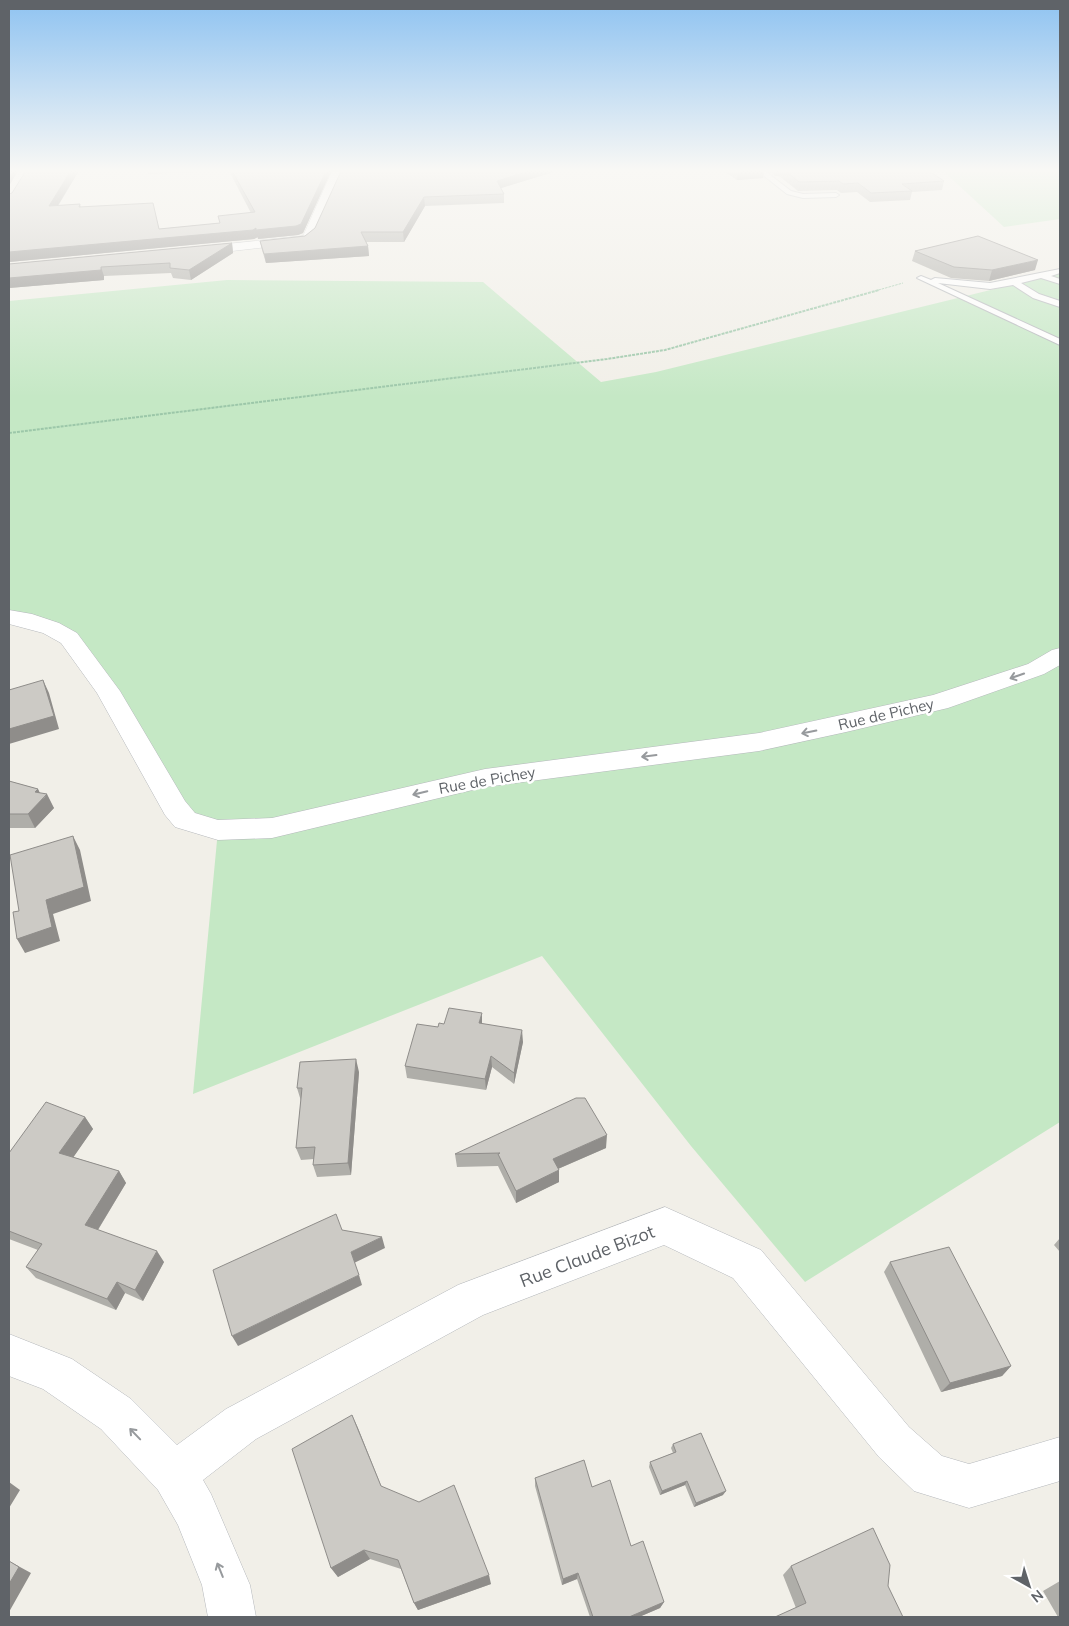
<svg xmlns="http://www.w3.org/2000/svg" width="1069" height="1626" viewBox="0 0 1069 1626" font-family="Mulish,sans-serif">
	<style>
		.green { fill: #c5e8c5 }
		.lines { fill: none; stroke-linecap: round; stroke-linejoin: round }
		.service-casing { stroke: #b5b8bc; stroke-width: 2 }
		.minor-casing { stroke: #b5b8bc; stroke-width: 1 }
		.path-far1 { stroke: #9cc7a9; stroke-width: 1; stroke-dasharray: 2.5 1; stroke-linecap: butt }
		.path { stroke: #9cc7a9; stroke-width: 2; stroke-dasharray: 3 1; stroke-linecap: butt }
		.service { fill: #fff; fill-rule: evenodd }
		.minor { fill: #fff; fill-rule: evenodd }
		.wall { fill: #afaea9 }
		.shaded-wall { fill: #8f8d8a }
		.building { fill: #cccac5; stroke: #8f8d8a }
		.oneway { stroke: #979a9d }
		.labels { text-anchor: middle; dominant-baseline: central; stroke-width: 5; stroke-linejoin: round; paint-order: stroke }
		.street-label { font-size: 15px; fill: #5f6368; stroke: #fff }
		.near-street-label { font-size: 18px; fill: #5f6368; stroke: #fff }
	</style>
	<rect width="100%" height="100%" fill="#f1efe8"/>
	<path class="green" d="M 941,169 L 1060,169 L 1060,219 L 1004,227 Z
		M 1060,273 L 1060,1122 L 805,1282 L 691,1146 L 542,956 L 193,1094 L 218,830 L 185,820 L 69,639 L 24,619 L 9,617 L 9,301 L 227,280 L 483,282 L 601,382 L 656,372 Z"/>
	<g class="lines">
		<defs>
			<path id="service" d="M 757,169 L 766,169 L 765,171 L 791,191 L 803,194 L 836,193 L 839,195 L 836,197 L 803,198 L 787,194 L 758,171 Z
				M 1060,269 L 1060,273 L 1051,276 L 1060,279 L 1060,284 L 1041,278 L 1021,283 L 1039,294 L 1060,301 L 1060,307 L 1033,298 L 1013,285 L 990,289 L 938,283 L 1060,339 L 1060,345 L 917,278 L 921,276 L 931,280 L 935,278 L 990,283 Z"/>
			<path id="minor" d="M 333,169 L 345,169 L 315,237 L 312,242 L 197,255 L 190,251 L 197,247 L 303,236 Z
				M 9,610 L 32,614 L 59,623 L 77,633 L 120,691 L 185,801 L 195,813 L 218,820 L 272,818 L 485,769 L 759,733 L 933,695 L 1028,664 L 1052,650 L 1060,648 L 1060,665 L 1044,674 L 948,708 L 846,732 L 759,751 L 485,787 L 272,838 L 218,840 L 175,827 L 165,815 L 97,693 L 61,643 L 43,633 L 9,624 Z
				M 665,1207 L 761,1250 L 909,1427 L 942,1456 L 969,1464 L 1060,1437 L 1060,1481 L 969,1508 L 914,1491 L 879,1457 L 733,1278 L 664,1245 L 483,1315 L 256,1439 L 203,1480 L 211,1494 L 250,1585 L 256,1617 L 208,1617 L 202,1585 L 178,1525 L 158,1490 L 101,1429 L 43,1389 L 9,1376 L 9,1334 L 72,1359 L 131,1399 L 177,1445 L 226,1409 L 458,1285 Z"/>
		</defs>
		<use href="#service" class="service-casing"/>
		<use href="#minor" class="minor-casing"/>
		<path class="path-far1" d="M 875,291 L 903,283"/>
		<path class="path" d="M 9,433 L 607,359 L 665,350 L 879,290"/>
		<use href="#service" class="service"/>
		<use href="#minor" class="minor"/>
	</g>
	<path class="wall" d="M 27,169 L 80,169 L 58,206 L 80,204 L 81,207 L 159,229 L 220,223 L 251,213 L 229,171 L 148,174 L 146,169 L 332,169 L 303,233 L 298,235 L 258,239 L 258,237 L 254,239 L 9,262 L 12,193 Z
		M 342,169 L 563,169 L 501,188 L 504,194 L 504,203 L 425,206 L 404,242 L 366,242 L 368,246 L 369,256 L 266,263 L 262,250 L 260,241 L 305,236 L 315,228 Z
		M 721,169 L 764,169 L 763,178 L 737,180 Z
		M 768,169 L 926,169 L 944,181 L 942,190 L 912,192 L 910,200 L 870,202 L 857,192 L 841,193 L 837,190 L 798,191 L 779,176 L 775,176 Z
		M 232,243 L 233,253 L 191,280 L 173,278 L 171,273 L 104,276 L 104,280 L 9,288 L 9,264 Z
		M 915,251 L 1035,270 L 989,281 L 951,278 L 912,261 Z
		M 9,781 L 38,789 L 39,793 L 54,808 L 35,828 L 9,828 Z
		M 444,1024 L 482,1024 L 523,1042 L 514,1084 L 492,1067 L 486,1090 L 407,1078 L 405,1066 L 438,1027 Z
		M 359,1072 L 351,1175 L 317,1177 L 313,1165 L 314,1159 L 301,1160 L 296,1148 L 301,1101 L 297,1088 Z
		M 85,1117 L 93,1129 L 73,1157 L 119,1171 L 126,1183 L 98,1230 L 164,1262 L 143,1301 L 125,1293 L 116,1310 L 36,1278 L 26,1267 L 38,1250 L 9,1239 L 9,1153 Z
		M 606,1148 L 558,1169 L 559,1182 L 516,1203 L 498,1166 L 457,1167 L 455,1154 Z
		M 1060,1238 L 1060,1252 L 1054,1245 Z
		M 890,1262 L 1011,1366 L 1002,1376 L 941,1392 L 884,1272 Z
		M 352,1415 L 381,1487 L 491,1584 L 418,1610 L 414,1603 L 401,1569 L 370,1559 L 338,1577 L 331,1568 Z
		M 673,1444 L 723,1495 L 694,1507 L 685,1485 L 660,1495 L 649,1467 L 650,1462 L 673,1453 L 671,1448 Z
		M 535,1478 L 592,1487 L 664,1602 L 660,1608 L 639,1617 L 590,1617 L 577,1579 L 562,1585 L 535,1486 Z
		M 791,1566 L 888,1586 L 796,1608 L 783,1575 Z
		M 1060,1581 L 1060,1617 L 1058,1617 L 1043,1591 Z"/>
	<path class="shaded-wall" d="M 11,169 L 19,169 L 9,186 L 9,173 Z
		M 72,169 L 80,169 L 52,215 L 49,206 Z
		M 327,169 L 332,169 L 303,233 L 298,235 L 258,239 L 256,230 Z
		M 536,169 L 563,169 L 498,189 L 497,181 Z
		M 764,169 L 763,178 L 737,180 L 738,172 Z
		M 776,169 L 780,169 L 779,176 L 775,176 Z
		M 424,197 L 425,206 L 404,242 L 403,232 Z
		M 256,228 L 258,237 L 254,239 L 9,262 L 9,252 Z
		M 232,243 L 233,253 L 191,280 L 189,270 Z
		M 368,246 L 369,256 L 266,263 L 264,254 Z
		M 1038,260 L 1035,270 L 989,281 L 992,270 Z
		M 101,267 L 104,276 L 104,280 L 9,288 L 9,278 Z
		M 43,680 L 49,693 L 59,729 L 9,744 L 9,729 Z
		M 38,789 L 43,799 L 47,794 L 54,808 L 35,828 L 28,814 L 35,792 Z
		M 73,836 L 80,850 L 91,901 L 53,914 L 60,941 L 25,953 L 17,939 L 46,900 Z
		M 482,1013 L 482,1024 L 479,1023 Z
		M 522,1030 L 523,1042 L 514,1084 L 514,1073 Z
		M 491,1056 L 492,1067 L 486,1090 L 485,1079 Z
		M 356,1059 L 359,1072 L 351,1175 L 348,1163 Z
		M 85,1117 L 93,1129 L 68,1165 L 59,1153 Z
		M 607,1135 L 606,1148 L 553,1171 L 553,1159 Z
		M 559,1170 L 559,1182 L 516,1203 L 516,1191 Z
		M 119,1171 L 126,1183 L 94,1236 L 85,1225 Z
		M 382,1237 L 385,1248 L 354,1263 L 351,1252 Z
		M 157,1251 L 164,1262 L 143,1301 L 135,1290 Z
		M 359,1275 L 362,1285 L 238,1346 L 232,1336 Z
		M 117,1282 L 125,1293 L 116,1310 L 107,1299 Z
		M 1011,1366 L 1002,1376 L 941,1392 L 950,1383 Z
		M 352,1415 L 358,1428 L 386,1498 L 381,1486 Z
		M 687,1481 L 685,1485 L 660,1495 L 662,1491 Z
		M 9,1482 L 20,1490 L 9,1508 Z
		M 726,1491 L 723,1495 L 694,1507 L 696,1503 Z
		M 364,1550 L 370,1559 L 338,1577 L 331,1568 Z
		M 9,1561 L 31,1573 L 9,1612 Z
		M 578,1573 L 577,1579 L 562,1585 L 563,1579 Z
		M 489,1575 L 491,1584 L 418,1610 L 414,1603 Z
		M 664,1602 L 660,1608 L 639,1617 L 629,1617 Z"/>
	<path class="building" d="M 27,169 L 72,169 L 49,206 L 80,204 L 79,207 L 153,203 L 159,229 L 220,223 L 218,216 L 255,212 L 231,169 L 327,169 L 301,224 L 296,226 L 256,230 L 256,228 L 253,230 L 9,252 L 9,194 L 12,193 Z
		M 342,169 L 536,169 L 497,181 L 504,194 L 424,197 L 403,232 L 361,232 L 368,246 L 264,254 L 260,241 L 305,236 L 315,228 Z
		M 734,169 L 764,169 L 738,172 Z
		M 783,169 L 926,169 L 944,181 L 902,184 L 912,191 L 871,193 L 858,183 L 843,184 L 839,181 L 799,182 Z
		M 978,236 L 1038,260 L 992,270 L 954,267 L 915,251 Z
		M 232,243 L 189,270 L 170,268 L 170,263 L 101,267 L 101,270 L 9,278 L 9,264 Z
		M 43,680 L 54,716 L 9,729 L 9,690 Z
		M 9,781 L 38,789 L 35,792 L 47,794 L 28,814 L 9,814 Z
		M 73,836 L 84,887 L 46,900 L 52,927 L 17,939 L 13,912 L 19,911 L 10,855 Z
		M 449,1008 L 482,1013 L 479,1023 L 522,1030 L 514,1073 L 491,1056 L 485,1079 L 405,1066 L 417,1024 L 438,1027 L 439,1023 L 444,1024 Z
		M 356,1059 L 348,1163 L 313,1165 L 315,1147 L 296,1148 L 302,1088 L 297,1088 L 300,1062 Z
		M 576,1098 L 585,1098 L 607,1135 L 553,1159 L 559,1170 L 516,1191 L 498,1154 L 500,1153 L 455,1154 Z
		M 46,1102 L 85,1117 L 59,1153 L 119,1171 L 85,1225 L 157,1251 L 135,1290 L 117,1282 L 107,1299 L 26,1267 L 42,1244 L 9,1231 L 9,1153 Z
		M 336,1214 L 342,1230 L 382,1237 L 351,1252 L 359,1275 L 232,1336 L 213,1270 Z
		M 949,1247 L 1011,1366 L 950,1383 L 890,1262 Z
		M 352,1415 L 381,1486 L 419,1502 L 454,1485 L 489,1575 L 414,1603 L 398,1560 L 364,1550 L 331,1568 L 292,1449 Z
		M 701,1433 L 726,1491 L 696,1503 L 687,1481 L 662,1491 L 650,1462 L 676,1452 L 673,1444 Z
		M 584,1460 L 592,1487 L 610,1480 L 631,1546 L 643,1541 L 664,1602 L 629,1617 L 593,1617 L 578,1573 L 563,1579 L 535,1478 Z
		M 873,1528 L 890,1565 L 888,1586 L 903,1617 L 775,1617 L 806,1603 L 791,1566 Z
		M 9,1561 L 19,1567 L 9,1584 Z"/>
	<defs><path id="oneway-shaft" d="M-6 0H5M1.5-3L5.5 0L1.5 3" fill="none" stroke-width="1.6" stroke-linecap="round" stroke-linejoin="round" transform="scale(1.25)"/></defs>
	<g class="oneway">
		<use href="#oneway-shaft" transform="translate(1017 676) rotate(161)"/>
		<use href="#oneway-shaft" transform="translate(809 732) rotate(169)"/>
		<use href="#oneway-shaft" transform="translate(649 756) rotate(173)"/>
		<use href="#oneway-shaft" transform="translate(420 793) rotate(167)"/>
		<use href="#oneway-shaft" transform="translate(135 1434) rotate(-134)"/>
		<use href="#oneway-shaft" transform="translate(220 1570) rotate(-112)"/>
	</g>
	<linearGradient id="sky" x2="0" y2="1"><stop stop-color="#8fc3f1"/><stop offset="0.43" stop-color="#f9f8f5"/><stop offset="1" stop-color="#f9f8f5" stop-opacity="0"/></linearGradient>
	<rect width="1069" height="397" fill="url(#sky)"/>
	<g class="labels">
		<g class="street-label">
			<text transform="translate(886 714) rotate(-13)">Rue de Pichey</text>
			<text transform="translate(487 780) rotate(-10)">Rue de Pichey</text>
		</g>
		<g class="near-street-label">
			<text transform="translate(587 1256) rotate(-21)">Rue Claude Bizot</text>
		</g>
	</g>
	<rect width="1069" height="1626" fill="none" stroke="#5f6368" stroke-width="20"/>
	<g transform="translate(1029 1586) rotate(141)" stroke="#ffffff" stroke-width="4" paint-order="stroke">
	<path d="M0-4L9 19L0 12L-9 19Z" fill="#5f6368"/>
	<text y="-8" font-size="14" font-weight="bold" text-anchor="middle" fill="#5f6368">N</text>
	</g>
</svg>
